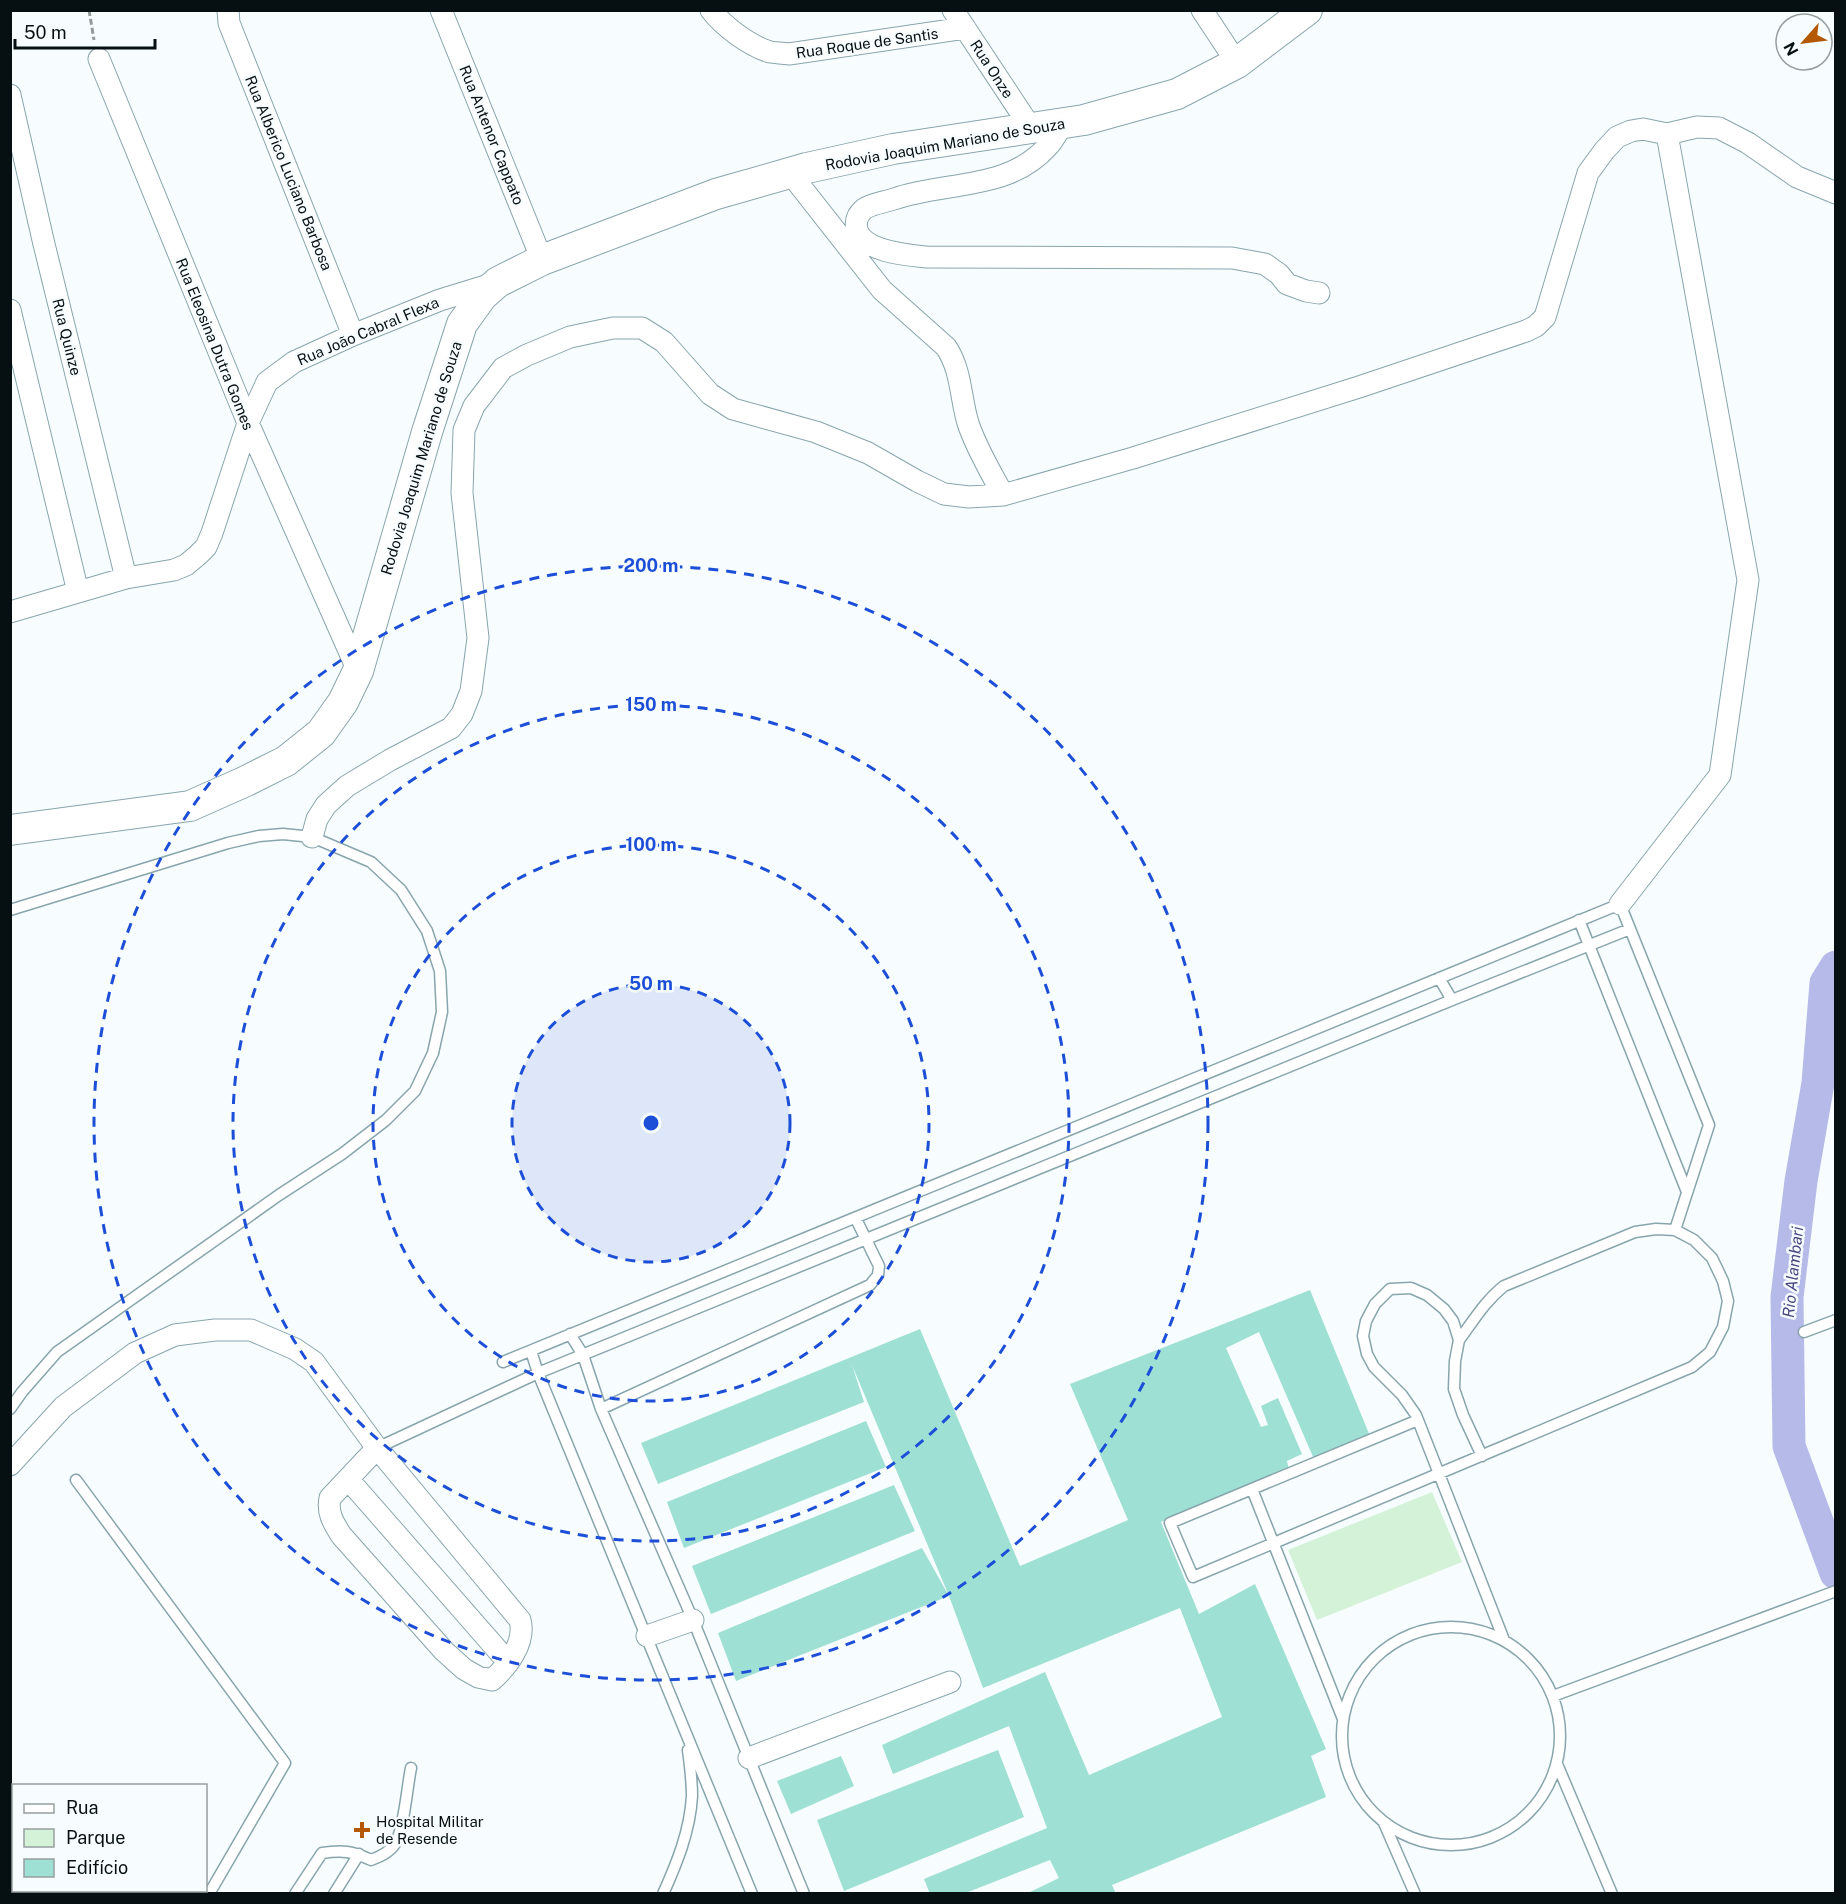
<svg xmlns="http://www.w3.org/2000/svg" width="1846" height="1904" viewBox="0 0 1846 1904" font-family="'Public Sans',sans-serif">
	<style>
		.green { fill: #d3f2d8 }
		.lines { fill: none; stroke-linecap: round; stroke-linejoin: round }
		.river { stroke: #b6bae9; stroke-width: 33 }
		.building { fill: #9fe0d5 }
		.service-casing { stroke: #88a5ad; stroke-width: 13 }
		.minor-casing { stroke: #88a5ad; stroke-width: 23 }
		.secondary-casing { stroke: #88a5ad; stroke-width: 32 }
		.path { stroke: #939a9c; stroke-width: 3; stroke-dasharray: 6 3; stroke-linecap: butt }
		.service { stroke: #fff; stroke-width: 10 }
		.minor { stroke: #fff; stroke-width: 21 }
		.secondary { stroke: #fff; stroke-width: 30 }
		.ring { fill: none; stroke: #1d4ed8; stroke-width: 3; stroke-dasharray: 10 8 }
		.poi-dot { fill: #b55803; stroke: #f7fdfe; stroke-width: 2 }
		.labels { text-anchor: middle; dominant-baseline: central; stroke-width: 5; stroke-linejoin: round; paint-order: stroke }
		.street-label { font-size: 15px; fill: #061013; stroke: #f7fdfe }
		.poi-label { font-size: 15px; fill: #061013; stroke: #f7fdfe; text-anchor: start }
		.water-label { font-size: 16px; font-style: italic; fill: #464681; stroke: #f7fdfe }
		.centre { fill: #1d4ed8; stroke: #f7fdfe; stroke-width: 3 }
		.ring-label { font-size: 18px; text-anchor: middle; font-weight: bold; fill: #1d4ed8; stroke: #f7fdfe; stroke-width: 5; stroke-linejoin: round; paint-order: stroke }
	</style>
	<rect width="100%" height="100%" fill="#f7fdfe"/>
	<path class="green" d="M 1432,1492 L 1462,1562 L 1317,1620 L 1288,1550 Z"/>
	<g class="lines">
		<path class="river" d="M 1836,967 L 1826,983 L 1818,1083 L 1801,1181 L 1787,1297 L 1789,1446 L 1836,1573"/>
	</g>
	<path class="building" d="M 1310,1290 L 1370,1436 L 1314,1459 L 1259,1332 L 1226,1348 L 1261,1427 L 1268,1425 L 1261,1406 L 1278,1398 L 1302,1454 L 1287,1461 L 1289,1470 L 1161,1522 L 1199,1614 L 1255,1584 L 1326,1749 L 1311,1756 L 1326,1797 L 1112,1885 L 1116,1894 L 1026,1894 L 1059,1878 L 1050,1860 L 963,1894 L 930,1894 L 924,1879 L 1047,1828 L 1009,1726 L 893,1774 L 882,1745 L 1045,1672 L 1089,1775 L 1222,1717 L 1180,1608 L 983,1688 L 949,1596 L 736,1681 L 718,1633 L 922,1548 L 949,1596 L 852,1365 L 864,1402 L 658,1484 L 641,1443 L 920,1329 L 1020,1566 L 1128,1520 L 1070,1384 Z
		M 866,1421 L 886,1467 L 684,1548 L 667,1502 Z
		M 894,1485 L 915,1531 L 711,1614 L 692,1566 Z
		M 998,1750 L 1024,1817 L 844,1891 L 817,1820 Z
		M 841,1756 L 854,1786 L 791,1814 L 777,1781 Z"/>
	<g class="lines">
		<defs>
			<path id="service" d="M 10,910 L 228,843 L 259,836 L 283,834 L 312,837 L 371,862 L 401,890 L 427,931 L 440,971 L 442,1012 L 433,1053 L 415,1091 L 386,1120 L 342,1154 L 279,1195 L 57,1352 L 22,1392 L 10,1409
				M 1579,920 L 1687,1192
				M 1439,978 L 1452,1000
				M 1804,1332 L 1836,1320
				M 570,1334 L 583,1355 L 601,1409 L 693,1620 L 804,1894
				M 531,1351 L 538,1373 L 752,1894
				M 503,1362 L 1620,904 L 1709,1125 L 1675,1230
				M 601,1409 L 870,1285 L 878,1275 L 879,1266 L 856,1219
				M 1418,1420 L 1170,1523 L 1193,1577 L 1692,1367 L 1710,1352 L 1723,1327 L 1728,1301 L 1723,1281 L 1712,1258 L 1694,1240 L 1675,1230 L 1656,1229 L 1635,1232 L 1504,1286 C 1485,1301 1474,1320 1459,1340
				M 377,1448 L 538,1373 L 1452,1000 L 1630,929
				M 1482,1456 L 1463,1415 L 1454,1389 L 1455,1361 L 1459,1340 L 1453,1321 L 1444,1309 L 1427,1295 L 1411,1288 L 1390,1289 L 1375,1304 L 1366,1321 L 1363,1336 L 1367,1354 L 1374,1367 L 1402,1395 L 1416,1415 L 1504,1640
				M 76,1480 L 285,1763 L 209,1894
				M 1252,1489 L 1343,1719
				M1342 1736a109 109 0 1 1 218 0a109 109 0 1 1-218 0Z
				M 1553,1696 L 1836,1591
				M 1557,1764 L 1612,1894
				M 1384,1823 L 1415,1894
				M 10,1850 L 14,1856
				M 34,1890 L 36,1894
				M 295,1894 L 322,1853 C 342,1850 352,1851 371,1860 C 379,1857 389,1853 395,1844 C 404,1830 407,1787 411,1768
				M 334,1894 L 359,1854
				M 663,1894 C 677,1863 690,1831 692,1796 C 692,1781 690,1765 688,1750"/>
			<path id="minor" d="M 228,10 L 229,23 L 353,335
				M 441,10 L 542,260
				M 711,10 C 724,27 750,46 770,52 C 776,53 783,53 789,54 L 965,28
				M 953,10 L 1031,128
				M 1202,10 L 1237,63
				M 99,59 L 248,423 L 358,671
				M 10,95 L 43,240 L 126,578
				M 1063,123 C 1058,131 1054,140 1048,146 C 1008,191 946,181 894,199 C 885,202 871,204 864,209 C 857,215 855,222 857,230 C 864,252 907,255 926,257 L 1232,258 L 1265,264 L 1279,274 L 1287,284 L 1306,291 L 1319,293
				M 790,173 L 882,290 L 946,347 C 962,371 960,397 968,423 C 976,448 991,472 1003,495 L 1133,458 L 1359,387 L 1526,331 L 1536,326 L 1545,317 L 1588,173 L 1604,151 L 1617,137 L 1631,131 L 1643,129 L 1667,134 L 1697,127 L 1719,128 L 1748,143 L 1797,177 L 1836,193
				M 10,310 L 78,592
				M 10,612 L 126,578 L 174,570 L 186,565 L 198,555 L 206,547 L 212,533 L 248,423 L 267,382 L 294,362 L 353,335 L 440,300 L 492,284
				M 312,837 L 317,819 L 326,805 L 347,786 L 390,760 L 451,728 L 462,714 L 471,691 L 478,638 L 462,493 L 464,430 L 474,406 L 503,368 L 527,355 L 570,337 L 613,328 L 642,328 L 664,342 L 710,394 L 733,409 L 816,432 L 868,453 L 917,481 L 944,494 L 969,497 L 1003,495
				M 1620,904 L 1720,775 L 1748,580 L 1667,134
				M 10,1465 L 63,1407 L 135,1353 L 175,1335 L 215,1330 L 251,1330 L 295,1349 L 314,1362 L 377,1448 L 520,1620 C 526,1642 508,1666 492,1680 L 478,1677 L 464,1669 L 444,1651 L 341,1535 C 333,1522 327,1513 330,1498 L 377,1448
				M 348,1479 L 508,1662
				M 647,1636 L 693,1620
				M 749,1758 L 950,1682"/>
			<path id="secondary" d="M 10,830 L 190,806 L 244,782 L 286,761 L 321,733 L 343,702 L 358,671 L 427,432 L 462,324 L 482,296 L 498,282 L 542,260 L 716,194 L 807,168 L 893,149 L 1084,120 L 1177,94 L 1237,63 L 1307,10"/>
		</defs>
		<use href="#service" class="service-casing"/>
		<use href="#minor" class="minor-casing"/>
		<use href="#secondary" class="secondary-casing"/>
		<path class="path" d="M 89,10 L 94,40"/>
		<use href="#service" class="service"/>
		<use href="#minor" class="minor"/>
		<use href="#secondary" class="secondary"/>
	</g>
	<circle cx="651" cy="1123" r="139" fill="#1d4ed8" fill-opacity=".12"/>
	<g class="ring">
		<circle cx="651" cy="1123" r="139"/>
		<circle cx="651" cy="1123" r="278"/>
		<circle cx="651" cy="1123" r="418"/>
		<circle cx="651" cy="1123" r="557"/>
	</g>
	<path class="poi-dot" d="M359 1821h6v6h6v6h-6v6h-6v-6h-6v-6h6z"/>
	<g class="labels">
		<g class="street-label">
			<text transform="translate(867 43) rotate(-8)">Rua Roque de Santis</text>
			<text transform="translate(992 69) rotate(57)">Rua Onze</text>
			<text transform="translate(492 135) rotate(68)">Rua Antenor Cappato</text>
			<text transform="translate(945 144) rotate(-10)">Rodovia Joaquim Mariano de Souza</text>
			<text transform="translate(289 173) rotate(68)">Rua Alberico Luciano Barbosa</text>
			<text transform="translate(368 331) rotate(-23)">Rua João Cabral Flexa</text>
			<text transform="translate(67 337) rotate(76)">Rua Quinze</text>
			<text transform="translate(215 344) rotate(68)">Rua Eleosina Dutra Gomes</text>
			<text transform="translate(421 458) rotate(-73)">Rodovia Joaquim Mariano de Souza</text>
		</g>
		<g class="poi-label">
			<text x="376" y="1821">Hospital Militar<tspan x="376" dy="17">de Resende</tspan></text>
		</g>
		<g class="water-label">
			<text transform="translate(1793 1272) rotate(-84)">Rio Alambari</text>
		</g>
	</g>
	<circle cx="651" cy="1123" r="9" class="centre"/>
	<g class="ring-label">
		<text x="651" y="572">200 m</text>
		<text x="651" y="711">150 m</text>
		<text x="651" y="851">100 m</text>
		<text x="651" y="990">50 m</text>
	</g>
	<rect width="1846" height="1904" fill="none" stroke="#061013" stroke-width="24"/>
	<rect x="12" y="1784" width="195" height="108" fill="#f7fdfe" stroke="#979ea0" stroke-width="1.5"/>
	<rect x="24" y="1804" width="30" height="9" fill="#ffffff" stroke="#979ea0" stroke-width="1.5"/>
	<text x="66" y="1814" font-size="18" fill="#061013">Rua</text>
	<rect x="24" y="1829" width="30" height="18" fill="#d3f2d8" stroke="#979ea0" stroke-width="1.5"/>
	<text x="66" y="1844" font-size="18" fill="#061013">Parque</text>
	<rect x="24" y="1859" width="30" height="18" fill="#9fe0d5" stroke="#979ea0" stroke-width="1.5"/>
	<text x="66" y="1874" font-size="18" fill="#061013">Edifício</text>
	<g transform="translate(1804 42) rotate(242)"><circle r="28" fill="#f7fdfe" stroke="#979ea0" stroke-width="1.5"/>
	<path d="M0-4.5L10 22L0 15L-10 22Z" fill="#b55803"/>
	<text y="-9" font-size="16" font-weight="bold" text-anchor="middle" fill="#061013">N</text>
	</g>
	<path d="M15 39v9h140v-9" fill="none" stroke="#061013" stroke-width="3"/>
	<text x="24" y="39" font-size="18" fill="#061013" stroke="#f7fdfe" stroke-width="4.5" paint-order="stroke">50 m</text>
</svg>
